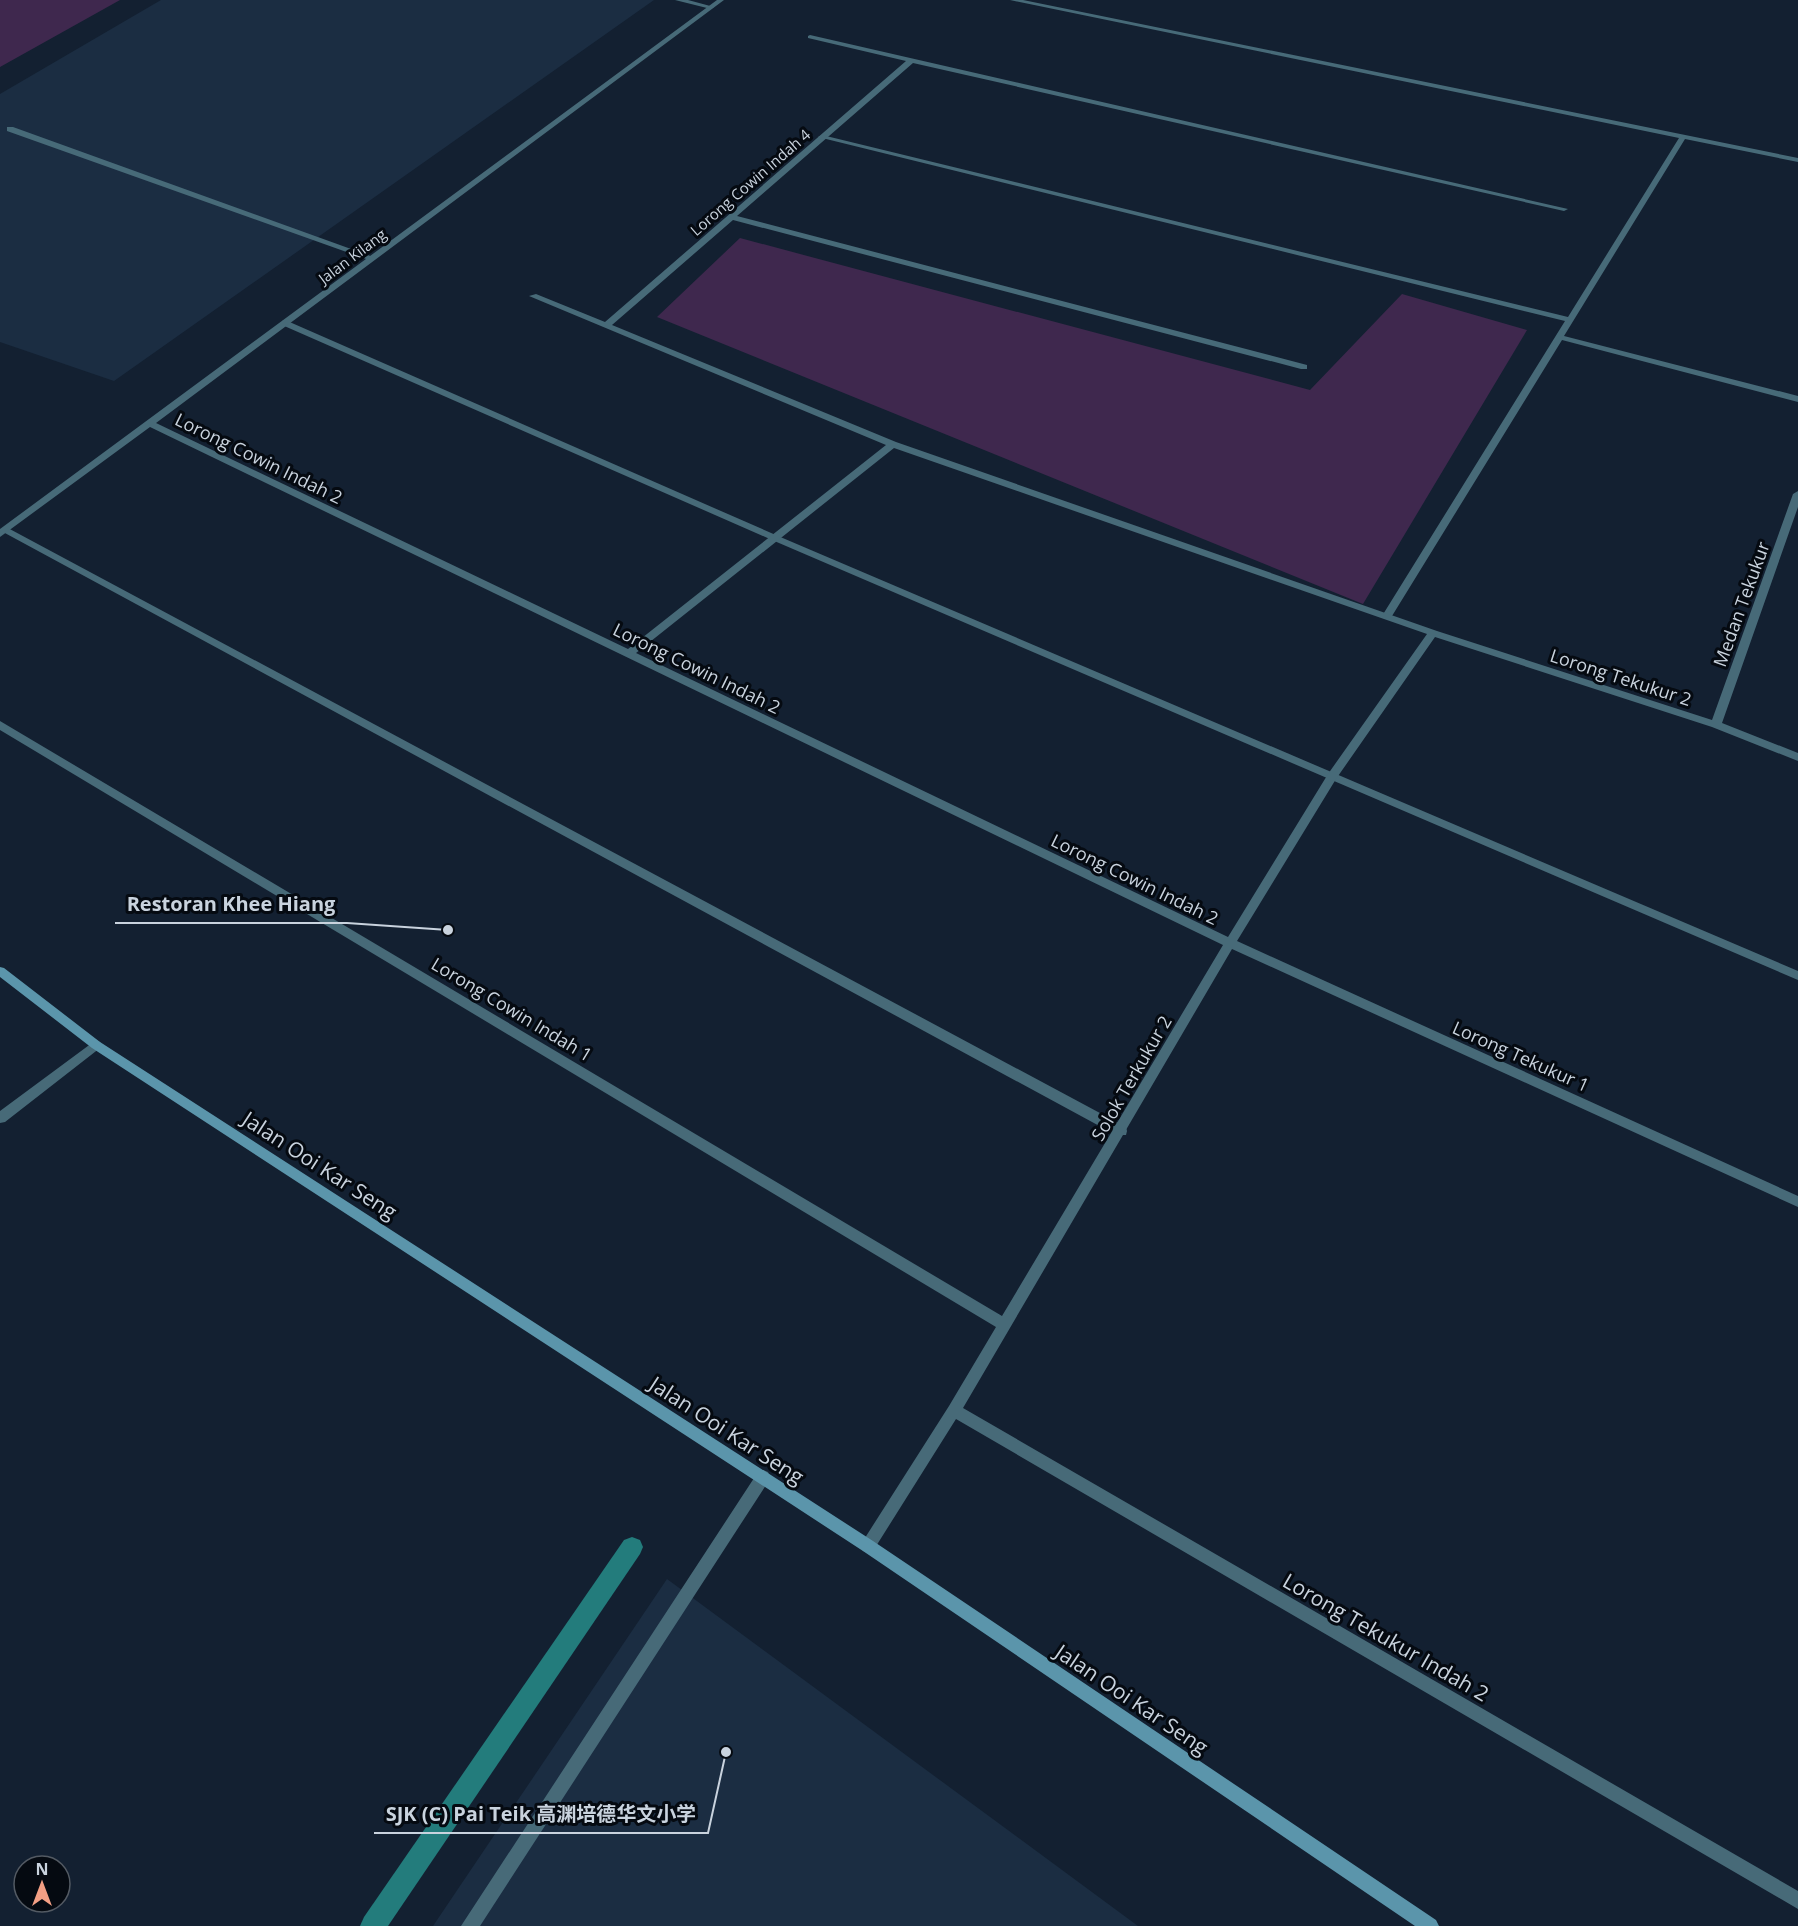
<svg xmlns="http://www.w3.org/2000/svg" width="1798" height="1926" viewBox="0 0 1798 1926" font-family="'Open Sans','Noto Sans SC',sans-serif">
	<style>
		.built { fill: #1b2d42 }
		.green { fill: #3f284e }
		.lines { fill: none; stroke-linecap: round; stroke-linejoin: round }
		.stream { fill: #237c7c; fill-rule: evenodd }
		.lane { fill: #476a78; fill-rule: evenodd }
		.street { fill: #476a78; fill-rule: evenodd }
		.secondary { fill: #5b95ab; fill-rule: evenodd }
		.labels { text-anchor: middle; dominant-baseline: central; stroke-width: 6; stroke-linejoin: round; paint-order: stroke }
		.far-street-label { font-size: 15px; fill: #c9d3de; stroke: #050a11 }
		.street-label { font-size: 18px; fill: #c9d3de; stroke: #050a11 }
		.near-street-label { font-size: 21px; fill: #c9d3de; stroke: #050a11 }
		.leader { fill: none; stroke: #c9d3de; stroke-width: 2 }
		.callout-dot { fill: #c9d3de; stroke: #050a11; stroke-width: 2 }
		.callout-label { font-size: 20px; text-anchor: middle; font-weight: bold; fill: #c9d3de; stroke: #050a11; stroke-width: 6; stroke-linejoin: round; paint-order: stroke }
	</style>
	<rect width="100%" height="100%" fill="#132031"/>
	<path class="built" d="M 161,0 L 654,0 L 114,381 L 0,342 L 0,94 Z
		M 667,1579 L 1138,1926 L 433,1926 Z"/>
	<path class="green" d="M 0,0 L 120,0 L 0,67 Z
		M 740,238 L 1310,390 L 1402,294 L 1527,330 L 1363,604 L 657,317 Z"/>
	<g class="lines">
		<path class="stream" d="M 632,1537 L 640,1540 L 643,1547 L 640,1554 L 388,1926 L 360,1926 L 364,1917 L 624,1540 Z"/>
		<path class="lane" d="M 675,0 L 688,0 L 714,7 L 711,9 Z
			M 1010,0 L 1023,0 L 1798,158 L 1798,162 L 1685,139 L 1564,336 L 1798,396 L 1798,402 L 1562,340 L 1392,616 L 1391,618 L 1383,618 L 1382,616 L 1565,321 L 818,137 L 822,135 L 1568,317 L 1679,138 Z
			M 7,127 L 13,127 L 376,258 L 369,260 L 7,131 Z
			M 285,320 L 778,536 L 1798,971 L 1798,980 L 772,540 L 282,325 L 282,321 Z
			M 6,527 L 1126,1127 L 1127,1131 L 1126,1135 L 1116,1135 L 3,532 L 3,528 Z"/>
		<path class="street" d="M 717,0 L 724,0 L 156,423 L 628,649 L 886,445 L 529,296 L 536,294 L 605,322 L 906,61 L 808,38 L 808,36 L 810,35 L 1568,209 L 1564,211 L 913,63 L 737,216 L 1307,365 L 1307,369 L 1301,369 L 733,220 L 612,325 L 896,442 L 1437,631 L 1712,720 L 1793,494 L 1798,491 L 1798,507 L 1722,723 L 1798,753 L 1798,761 L 1712,727 L 1435,637 L 1336,779 L 1237,941 L 1798,1196 L 1798,1207 L 1232,949 L 963,1408 L 1798,1891 L 1798,1909 L 956,1419 L 873,1551 L 868,1553 L 863,1551 L 860,1546 L 863,1541 L 949,1406 L 996,1327 L 0,730 L 0,721 L 1002,1316 L 1223,945 L 150,427 L 0,537 L 0,529 ZM 894,448 L 1427,634 L 1328,774 L 1228,937 L 636,653 Z
			M 96,1040 L 100,1042 L 102,1045 L 100,1048 L 5,1122 L 0,1123 L 0,1111 Z
			M 763,1470 L 768,1472 L 770,1477 L 768,1482 L 480,1926 L 461,1926 L 758,1472 Z"/>
		<path class="secondary" d="M 0,967 L 4,968 L 100,1042 L 873,1541 L 1436,1920 L 1439,1926 L 1415,1926 L 863,1551 L 92,1048 L 0,977 Z"/>
	</g>
	<g class="labels">
		<g class="far-street-label">
			<text transform="translate(750 182) rotate(-41)">Lorong Cowin Indah 4</text>
			<text transform="translate(352 256) rotate(-37)">Jalan Kilang</text>
		</g>
		<g class="street-label">
			<text transform="translate(259 458) rotate(26)">Lorong Cowin Indah 2</text>
			<text transform="translate(1741 604) rotate(-70)">Medan Tekukur</text>
			<text transform="translate(697 668) rotate(26)">Lorong Cowin Indah 2</text>
			<text transform="translate(1621 677) rotate(18)">Lorong Tekukur 2</text>
			<text transform="translate(1135 879) rotate(26)">Lorong Cowin Indah 2</text>
			<text transform="translate(512 1009) rotate(31)">Lorong Cowin Indah 1</text>
			<text transform="translate(1521 1056) rotate(24)">Lorong Tekukur 1</text>
			<text transform="translate(1131 1078) rotate(-60)">Solok Terkukur 2</text>
		</g>
		<g class="near-street-label">
			<text transform="translate(320 1165) rotate(33)">Jalan Ooi Kar Seng</text>
			<text transform="translate(727 1430) rotate(33)">Jalan Ooi Kar Seng</text>
			<text transform="translate(1386 1637) rotate(30)">Lorong Tekukur Indah 2</text>
			<text transform="translate(1132 1699) rotate(34)">Jalan Ooi Kar Seng</text>
		</g>
	</g>
	<path class="leader" d="M448 930L347 923H115M726 1752L708 1833H374"/>
	<g class="callout-dot">
		<circle cx="448" cy="930" r="6"/>
		<circle cx="726" cy="1752" r="6"/>
	</g>
	<g class="callout-label">
		<text x="231" y="911">Restoran Khee Hiang</text>
		<text x="541" y="1821">SJK (C) Pai Teik 高渊培德华文小学</text>
	</g>
	<g transform="translate(42 1884)"><circle r="28" fill="#050a11" stroke="#535a63" stroke-width="1.5"/>
	<path d="M0-4.5L10 22L0 15L-10 22Z" fill="#f39f84"/>
	<text y="-9" font-size="16" font-weight="bold" text-anchor="middle" fill="#c9d3de">N</text>
	</g>
</svg>
